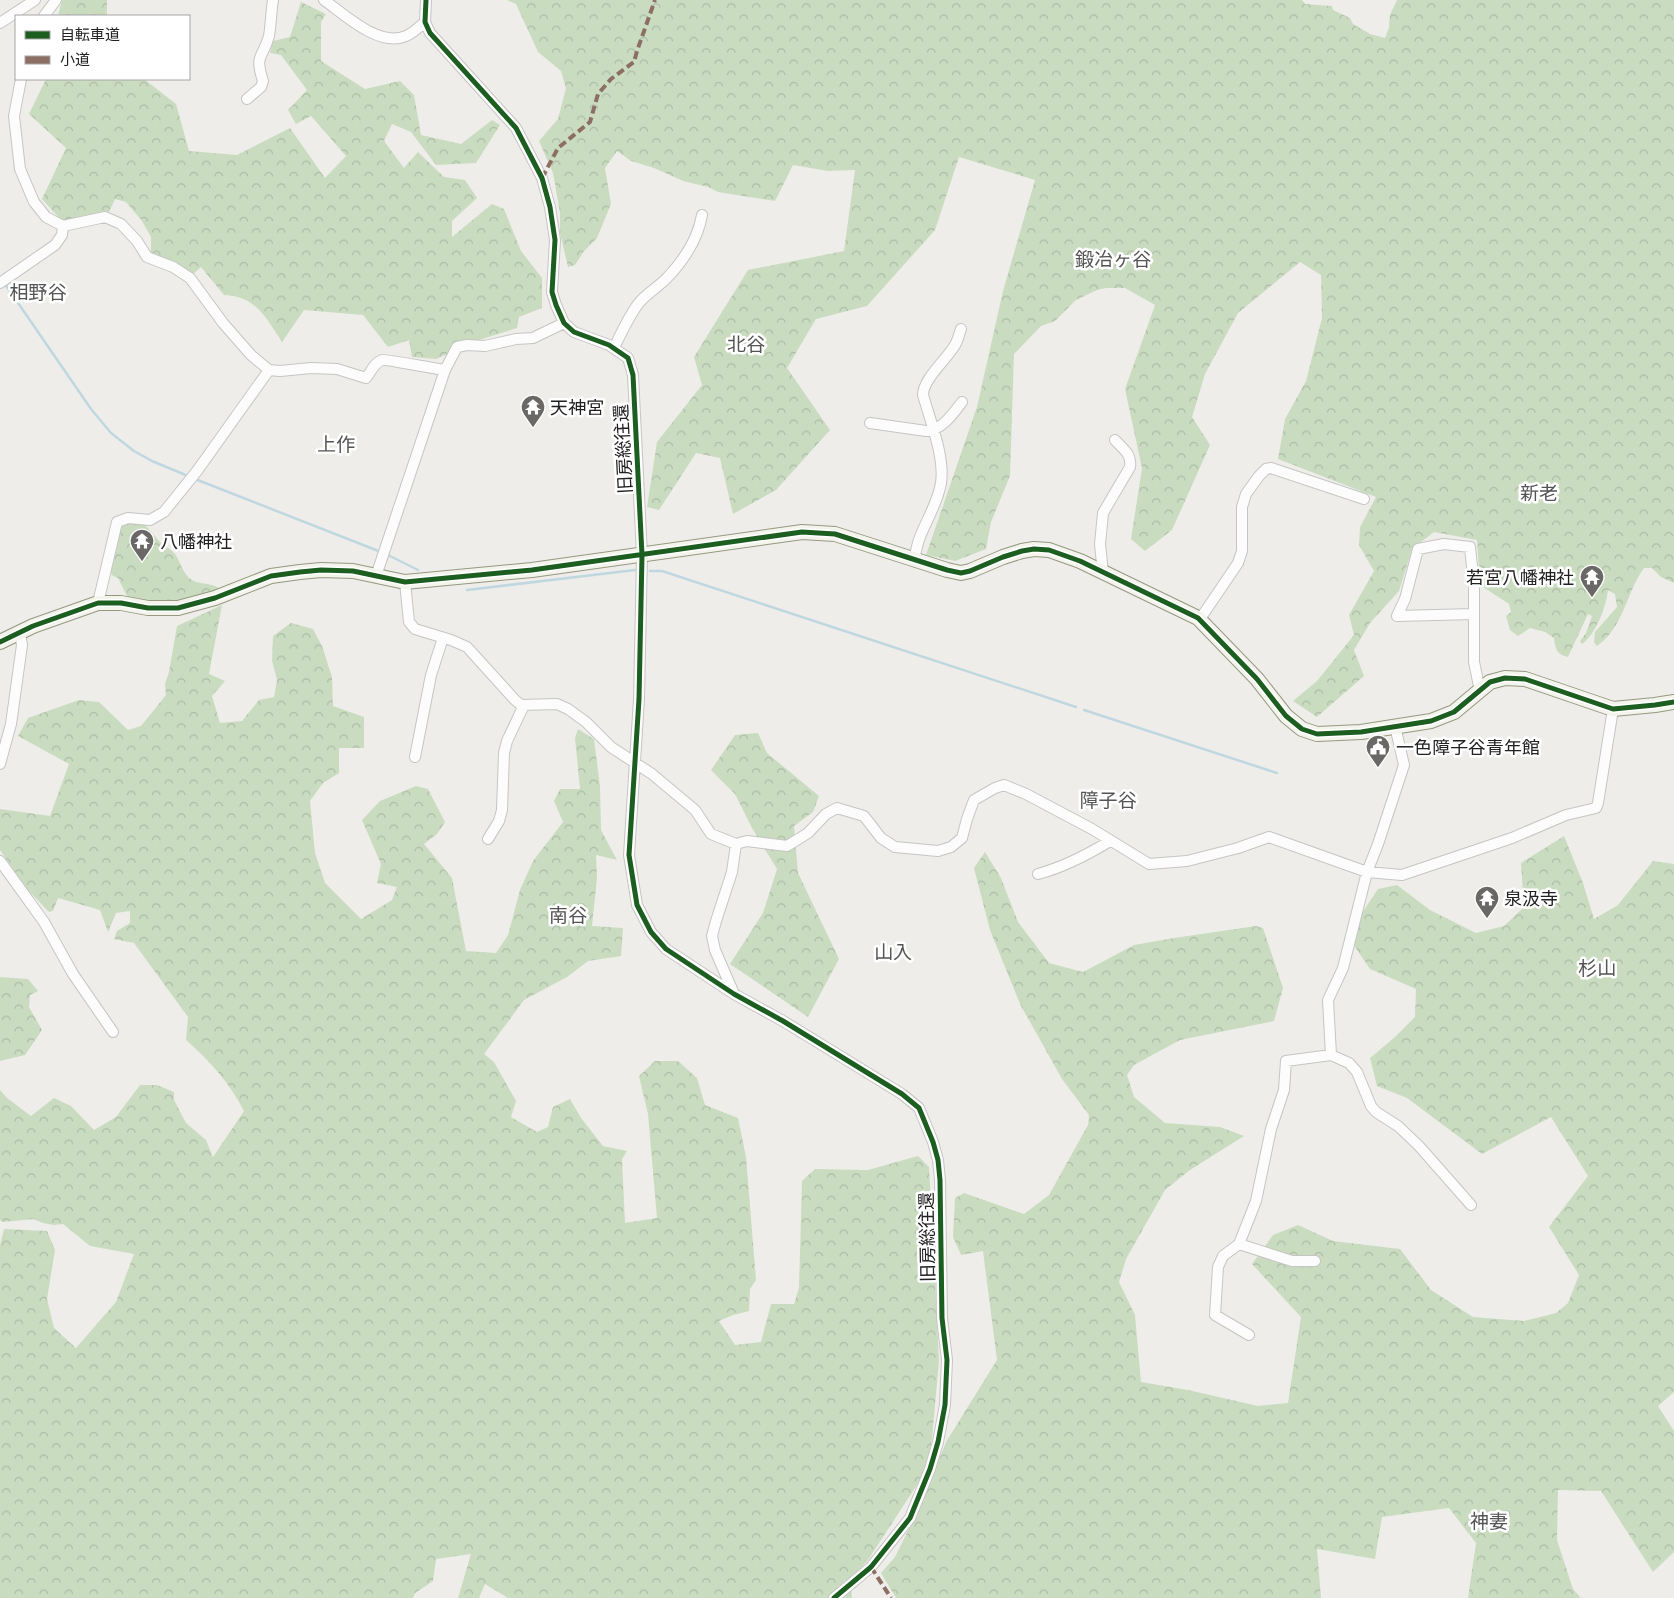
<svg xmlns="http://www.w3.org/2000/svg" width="1674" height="1598" viewBox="0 0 1674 1598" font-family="'PT Sans','Noto Sans JP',sans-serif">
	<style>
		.forest { fill: url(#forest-crowns) }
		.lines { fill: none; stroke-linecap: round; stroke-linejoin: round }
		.stream { stroke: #bfd8e0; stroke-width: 2.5 }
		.street-casing { stroke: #c6c5c4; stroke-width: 12 }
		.secondary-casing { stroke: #969882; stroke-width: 16 }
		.street { stroke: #fdfcfc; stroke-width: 10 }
		.secondary { stroke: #f3f4ec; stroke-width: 14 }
		.quiet { stroke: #8d6e63; stroke-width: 4; stroke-dasharray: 8 4; stroke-linecap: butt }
		.cycleway-casing { stroke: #fff; stroke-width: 8 }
		.cycleway { stroke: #1b5e20; stroke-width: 5 }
		.labels { text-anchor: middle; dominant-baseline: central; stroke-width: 5; stroke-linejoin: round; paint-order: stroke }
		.poi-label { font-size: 18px; fill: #212121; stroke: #fff; text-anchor: start }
		.street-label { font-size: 18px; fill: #212121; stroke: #fff }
		.neighbourhood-label { font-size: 19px; fill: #545454; stroke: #fff }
	</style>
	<defs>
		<pattern id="forest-crowns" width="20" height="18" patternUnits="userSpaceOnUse" patternTransform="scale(1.25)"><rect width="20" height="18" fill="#c9dcc0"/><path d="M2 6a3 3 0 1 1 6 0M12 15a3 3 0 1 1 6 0" fill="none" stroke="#acbca5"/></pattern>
	</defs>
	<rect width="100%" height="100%" fill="#efedea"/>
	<path class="forest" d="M 62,0 L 107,0 L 107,16 L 58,16 Z
		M 507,0 L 1302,0 L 1305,4 L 1332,6 L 1333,10 L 1350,18 L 1353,24 L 1370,34 L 1385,38 L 1389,28 L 1390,15 L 1397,0 L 1674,0 L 1674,583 L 1661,577 L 1652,568 L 1644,568 C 1626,593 1624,627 1597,646 L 1594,642 L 1595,632 L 1617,607 L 1615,594 L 1608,590 C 1606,607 1596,634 1582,644 L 1580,641 L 1586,633 L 1592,616 L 1588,614 L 1568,657 C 1557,655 1555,649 1554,638 L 1545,632 L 1530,628 L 1518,636 L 1510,630 L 1506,616 L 1511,612 L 1509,604 L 1480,585 L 1477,540 L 1434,532 L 1412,549 L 1399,591 L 1370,623 L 1354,650 L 1364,676 L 1317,717 L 1293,701 L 1317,681 L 1354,635 L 1349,615 L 1374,571 L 1359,545 L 1360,527 L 1376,497 L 1278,459 L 1285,419 L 1306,381 L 1322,318 L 1321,275 L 1300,262 L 1238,313 L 1205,374 L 1192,417 L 1210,445 L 1172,530 L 1145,551 L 1131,539 L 1142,468 L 1125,389 L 1155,305 L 1125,288 L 1106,288 L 1097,290 L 1076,300 L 1055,321 L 1041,326 L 1014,354 L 1010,476 L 991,522 L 986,549 L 955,561 L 926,555 L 977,407 L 1003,291 L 1035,180 L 959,157 L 935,230 L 867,306 L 816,319 L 787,368 L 830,430 L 776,490 L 733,514 L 720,458 L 696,453 L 659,510 L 647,507 L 657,442 L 702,385 L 694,357 L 748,270 L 844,251 L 855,170 L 828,171 L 793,165 L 775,201 L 718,192 L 708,187 L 683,181 L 654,168 L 631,161 L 617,151 L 605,168 L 611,204 L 597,238 L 584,251 L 575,265 L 568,267 L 560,233 L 560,213 L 553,173 L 539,141 L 558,119 L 566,88 L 561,71 L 538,52 L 516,4 Z
		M 301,2 L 326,14 L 321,22 L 321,61 L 365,89 L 400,81 L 414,95 L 421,135 L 461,144 L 492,120 L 500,125 L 476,163 L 436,165 L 411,132 L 392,124 L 384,141 L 404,168 L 418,152 L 444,177 L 465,180 L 477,198 L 452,221 L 452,237 L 492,204 L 504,209 L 521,251 L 542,278 L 542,308 L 519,317 L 517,328 L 482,339 L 436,359 L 412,357 L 409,340 L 388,347 L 363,315 L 304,310 L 282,342 C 266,318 256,296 224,295 L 201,267 L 191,276 L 151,256 L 151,237 L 142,221 L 126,202 L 115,199 L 108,214 L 63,222 L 42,199 L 66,148 L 29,114 L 46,79 L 144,79 L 176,104 L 189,151 L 237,155 L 290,128 L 325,178 L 346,156 L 311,116 L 296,124 L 288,110 L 307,90 L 281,55 L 270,53 L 273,41 L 290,37 Z
		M 127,521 L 140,521 C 148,527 153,534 159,541 C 164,546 170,548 175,554 C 180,561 182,571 189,578 C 197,585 210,582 219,588 L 219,591 C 192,606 158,603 128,598 L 118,578 L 113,576 L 108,568 L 120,527 Z
		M 222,605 L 209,674 L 225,681 L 212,696 L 220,723 L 242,721 L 259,700 L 274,697 L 277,680 L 272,661 L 273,636 L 291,623 L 313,629 L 322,646 L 332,677 L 333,706 L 364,717 L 364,748 L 339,748 L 339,773 L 323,783 L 310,801 L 315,853 L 325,883 L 361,919 L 392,900 L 397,887 L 377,883 L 381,864 L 362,820 L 380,801 L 416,786 L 428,789 L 445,822 L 437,834 L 424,844 L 452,878 L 466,951 L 496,953 L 508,935 L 520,890 L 533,861 L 563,822 L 554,801 L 560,789 L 580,789 L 575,738 L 578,729 L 594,739 L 600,786 L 601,830 L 617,860 L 596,855 L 597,878 L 592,926 L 623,928 L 621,956 L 588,961 L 567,977 L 524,1000 L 484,1054 L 494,1062 L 516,1101 L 511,1117 L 537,1132 L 548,1127 L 553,1107 L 570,1099 L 581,1118 L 603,1146 L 627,1151 L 622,1159 L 625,1223 L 657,1218 L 648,1114 L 639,1076 L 655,1061 L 678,1061 L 697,1078 L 705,1105 L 738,1118 L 746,1157 L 756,1280 L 750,1289 L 749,1311 L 733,1315 L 719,1321 L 735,1345 L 761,1342 L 771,1304 L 794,1304 L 799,1288 L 802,1181 L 815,1169 L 868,1170 L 918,1156 L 929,1167 L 939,1360 L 930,1461 L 926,1471 L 868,1560 L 850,1579 L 852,1598 L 508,1598 L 485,1584 L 479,1598 L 458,1598 L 471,1554 L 436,1559 L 433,1581 L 415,1593 L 413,1598 L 0,1598 L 0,1245 L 4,1229 L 47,1231 L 55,1250 L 47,1299 L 54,1328 L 76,1348 L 116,1302 L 134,1254 L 90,1246 L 63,1224 L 54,1225 L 43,1223 L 33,1219 L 3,1222 L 0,1220 L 0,1090 L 7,1098 L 31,1116 L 54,1098 L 71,1106 L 94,1130 L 116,1117 L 140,1085 L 157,1085 L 174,1092 L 174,1100 L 186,1123 L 206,1140 L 213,1157 L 244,1111 C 229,1082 210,1061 186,1040 L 188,1017 L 134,943 L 114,939 L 117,931 L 130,923 L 130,911 L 116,913 L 108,932 L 100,910 L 58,898 L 53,911 L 49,912 L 26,888 L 0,850 L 0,809 L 50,816 L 69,764 L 18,736 L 28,718 L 79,700 L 99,702 L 128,730 L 141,726 L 166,695 L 165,684 L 169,672 L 177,626 Z
		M 758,733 L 767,753 L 819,796 L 813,812 L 794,826 L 798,873 L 839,959 L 808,1017 L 730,964 L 763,913 L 777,869 L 752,828 L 735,794 L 711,770 L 735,735 Z
		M 1564,836 L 1583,883 L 1594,919 L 1618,905 L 1653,861 L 1674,864 L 1674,1392 L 1658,1406 L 1674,1431 L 1674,1552 L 1653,1572 L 1601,1491 L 1558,1490 L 1557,1540 L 1573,1589 L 1581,1598 L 1468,1598 L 1476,1543 L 1449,1508 L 1382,1517 L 1375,1559 L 1317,1549 L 1321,1598 L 896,1598 L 881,1573 L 895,1557 L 923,1500 L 946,1442 L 997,1360 L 983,1251 L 961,1255 L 953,1237 L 955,1198 L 964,1193 L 1024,1214 L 1049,1195 L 1088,1125 L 1089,1115 L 1062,1079 L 1020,1004 L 990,930 L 974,868 L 985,852 L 1001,878 L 1018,922 L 1049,963 L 1083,972 L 1134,945 L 1174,938 L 1256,926 L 1263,928 L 1283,988 L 1274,1021 L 1180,1040 L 1134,1065 L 1127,1075 L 1134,1097 L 1165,1123 L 1220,1127 L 1244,1136 L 1190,1170 L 1165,1190 L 1126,1259 L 1119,1282 L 1135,1315 L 1141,1382 L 1188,1390 L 1258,1406 L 1288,1403 L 1301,1317 L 1252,1264 L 1273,1235 L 1298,1225 L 1333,1241 L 1400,1249 L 1431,1290 L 1473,1317 L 1524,1321 L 1556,1313 L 1568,1303 L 1579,1275 L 1549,1227 L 1588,1176 L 1551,1117 L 1482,1154 L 1407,1098 L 1377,1086 L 1370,1058 L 1395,1037 L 1415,1017 L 1416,989 L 1370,969 L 1351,941 L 1360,916 L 1378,889 L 1397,885 L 1430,910 L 1476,933 L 1504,926 L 1524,907 L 1521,863 Z
		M 0,977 L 28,979 L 38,991 L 30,995 L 29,1007 L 42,1030 L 25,1055 L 0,1061 Z"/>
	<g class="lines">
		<path class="stream" d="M 5,284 L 91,409 L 111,433 L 134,451 L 152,461 L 188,476
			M 195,479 L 381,552
			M 386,554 L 418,570
			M 650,571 L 662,571 L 1076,707
			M 467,590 L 635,570
			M 1084,710 L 1277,773"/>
		<defs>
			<path id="street" d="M 324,0 C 344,14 379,48 406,36 C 413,33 419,27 425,22
				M 426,0 L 425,22 L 430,33 L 516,128 L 542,178 L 550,207 L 555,240 L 552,292 L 556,305 L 564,323 L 574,332 L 609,345 L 628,358 L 633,375 L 642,555 L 639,699 L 629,855 L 637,905 L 651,932 L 666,949 L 734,994 L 783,1021 L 902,1094 L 919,1108 L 933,1142 L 938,1160 L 940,1180 L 942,1318 L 947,1360 L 945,1405 L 938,1442 L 930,1469 L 910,1518 L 871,1567 L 834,1598
				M 44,16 L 56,0
				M 0,23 L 35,0
				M 21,79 L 14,116 L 20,169 L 34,202 L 46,217 L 63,226 L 105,217 L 121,224 L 137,241 L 147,257 L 173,267 L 190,278 L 223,323 L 251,355 L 269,370 L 280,371 L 311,368 L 337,369 L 366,378 C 371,372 374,363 382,360 C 385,359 436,369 445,370
				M 247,99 L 261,87 L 263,81 C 254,53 263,59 269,36 C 271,25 271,12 273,0
				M 0,283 L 55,245 L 62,235 L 63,226
				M 614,348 C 621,333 628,318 638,304 C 646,294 658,287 667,278 C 684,260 698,239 702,215
				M 870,423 L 926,431 C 942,430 953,414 962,402
				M 914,560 C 916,552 917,544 920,537 C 927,519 938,502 941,483 C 945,457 930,420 923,395 C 923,379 947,359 955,345 C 958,340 959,334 961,329
				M 1103,573 L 1100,544 L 1103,513 L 1130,467 C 1132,454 1123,449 1115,440
				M 376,576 L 445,370 L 457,347 L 467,345 L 485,346 L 516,339 L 533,338 L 564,323
				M 405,582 L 409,622 L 415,629 L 451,640 L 467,647 L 515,700 L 521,705 L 557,704 L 568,709 L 586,722 L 611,747 L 652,774 L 695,810 L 711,834 L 736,844 L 732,872 L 716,921 L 712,936 L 715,950 L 734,994
				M 98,603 L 117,522 L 128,518 L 150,520 L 164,512 L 197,471 L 269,370
				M 1474,614 L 1397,616 L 1405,599 L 1418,549 L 1444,544 L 1470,547 L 1474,586 L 1474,662 L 1480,691
				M 1200,619 L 1238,563 L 1242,551 L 1242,507 L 1246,494 L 1259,476 L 1266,469 L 1271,468 L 1364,499
				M 415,757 L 431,675 L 443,638
				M 0,764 L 11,724 L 22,645 L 20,633
				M 488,839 L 499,821 L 502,810 L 504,753 L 507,741 L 524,705
				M 736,844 L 747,841 L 787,846 L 808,833 L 826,814 L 837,808 L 864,816 L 881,838 L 895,847 L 938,851 L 951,847 L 962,838 L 967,819 L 974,800 L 995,788 L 1004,785 L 1026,794 L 1092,829 L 1149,864 L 1187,861 L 1238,848 L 1269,837 L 1367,872 L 1402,875 L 1512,838 L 1566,815 L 1596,808 L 1598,803 L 1613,709
				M 0,861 L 44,922 L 73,974 L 113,1032
				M 1038,874 C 1064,867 1087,855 1110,841
				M 1331,1055 L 1328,1000 L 1343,968 L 1367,872 L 1378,844 L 1404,765 L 1395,726
				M 1239,1244 L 1292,1261 L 1315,1261
				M 1249,1335 L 1215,1315 L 1218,1267 L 1223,1256 L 1239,1244 L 1256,1201 L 1271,1129 L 1284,1090 L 1286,1061 L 1331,1055 L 1349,1063 L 1357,1072 L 1371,1106 L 1376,1112 L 1398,1126 L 1419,1146 L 1471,1205"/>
			<path id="secondary" d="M 0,642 L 33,626 L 98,603 L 121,603 L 148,608 L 178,608 L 215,598 L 271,576 L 300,572 L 321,570 L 353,571 L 405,582 L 532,570 L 802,532 L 835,534 L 947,570 L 961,573 L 970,571 L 1003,557 L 1022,551 L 1034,549 L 1049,550 L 1080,561 L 1198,618 L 1257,679 L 1286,716 L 1302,729 L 1317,734 L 1361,732 L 1431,721 L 1454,712 L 1490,682 L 1505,678 L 1525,679 L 1613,709 L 1655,705 L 1674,702"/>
		</defs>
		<use href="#street" class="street-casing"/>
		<use href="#secondary" class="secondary-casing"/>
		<use href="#street" class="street"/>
		<use href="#secondary" class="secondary"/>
		<path class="quiet" d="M 542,178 L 558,148 L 590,122 L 598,94 L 611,79 L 634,62 L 637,51 L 655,0
			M 871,1567 L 891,1598"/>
		<defs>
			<path id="cycleway" d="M 426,0 L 425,22 L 430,33 L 516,128 L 542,178 L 550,207 L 555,240 L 552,292 L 556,305 L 564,323 L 574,332 L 609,345 L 628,358 L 633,375 L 642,555 L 639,699 L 629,855 L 637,905 L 651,932 L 666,949 L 734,994 L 783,1021 L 902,1094 L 919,1108 L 933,1142 L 938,1160 L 940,1180 L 942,1318 L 947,1360 L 945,1405 L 938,1442 L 930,1469 L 910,1518 L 871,1567 L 834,1598
				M 0,642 L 33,626 L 98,603 L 121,603 L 148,608 L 178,608 L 215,598 L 271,576 L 300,572 L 321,570 L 353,571 L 405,582 L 532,570 L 802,532 L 835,534 L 947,570 L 961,573 L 970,571 L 1003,557 L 1022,551 L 1034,549 L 1049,550 L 1080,561 L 1198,618 L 1257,679 L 1286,716 L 1302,729 L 1317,734 L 1361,732 L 1431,721 L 1454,712 L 1490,682 L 1505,678 L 1525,679 L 1613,709 L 1655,705 L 1674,702"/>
		</defs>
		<use href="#cycleway" class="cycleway-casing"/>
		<use href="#cycleway" class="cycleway"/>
	</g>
	<defs>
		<symbol id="temple-pin" viewBox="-11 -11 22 30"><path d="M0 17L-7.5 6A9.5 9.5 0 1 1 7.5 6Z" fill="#696867" stroke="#fff"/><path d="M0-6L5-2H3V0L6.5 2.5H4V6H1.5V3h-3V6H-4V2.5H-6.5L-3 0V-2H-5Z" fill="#fff"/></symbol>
		<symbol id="civic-pin" viewBox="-11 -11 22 30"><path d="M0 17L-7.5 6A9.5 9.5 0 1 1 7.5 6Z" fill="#696867" stroke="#fff"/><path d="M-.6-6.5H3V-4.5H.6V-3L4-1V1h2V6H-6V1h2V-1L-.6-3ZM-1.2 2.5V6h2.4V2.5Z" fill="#fff"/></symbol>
	</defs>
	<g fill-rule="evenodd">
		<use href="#temple-pin" x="519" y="393" width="28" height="38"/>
		<use href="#temple-pin" x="128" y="527" width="28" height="38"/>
		<use href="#temple-pin" x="1578" y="563" width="28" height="38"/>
		<use href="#civic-pin" x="1364" y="733" width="28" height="38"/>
		<use href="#temple-pin" x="1473" y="884" width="28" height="38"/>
	</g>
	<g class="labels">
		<g class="poi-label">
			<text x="550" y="407">天神宮</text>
			<text x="160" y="541">八幡神社</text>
			<text x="1574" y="577" text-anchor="end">若宮八幡神社</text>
			<text x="1396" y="747">一色障子谷青年館</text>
			<text x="1504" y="898">泉汲寺</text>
		</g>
		<g class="street-label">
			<text transform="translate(623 449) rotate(-93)">旧房総往還</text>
			<text transform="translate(927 1237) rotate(-91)">旧房総往還</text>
		</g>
		<g class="neighbourhood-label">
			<text x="1113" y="259">鍛冶ヶ谷</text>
			<text x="38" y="292">相野谷</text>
			<text x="746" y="344">北谷</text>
			<text x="336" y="444">上作</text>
			<text x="1539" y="493">新老</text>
			<text x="1108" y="800">障子谷</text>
			<text x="568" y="915">南谷</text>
			<text x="893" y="952">山入</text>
			<text x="1597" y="968">杉山</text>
			<text x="1489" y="1521">神妻</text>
		</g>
	</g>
	<rect x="15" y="15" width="175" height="65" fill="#ffffff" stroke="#a6a6a6"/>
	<rect x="25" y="31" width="25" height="8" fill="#1b5e20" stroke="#a6a6a6"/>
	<text x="60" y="40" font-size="15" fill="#212121">自転車道</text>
	<rect x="25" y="56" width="25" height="8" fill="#8d6e63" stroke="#a6a6a6"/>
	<text x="60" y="65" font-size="15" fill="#212121">小道</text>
</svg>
